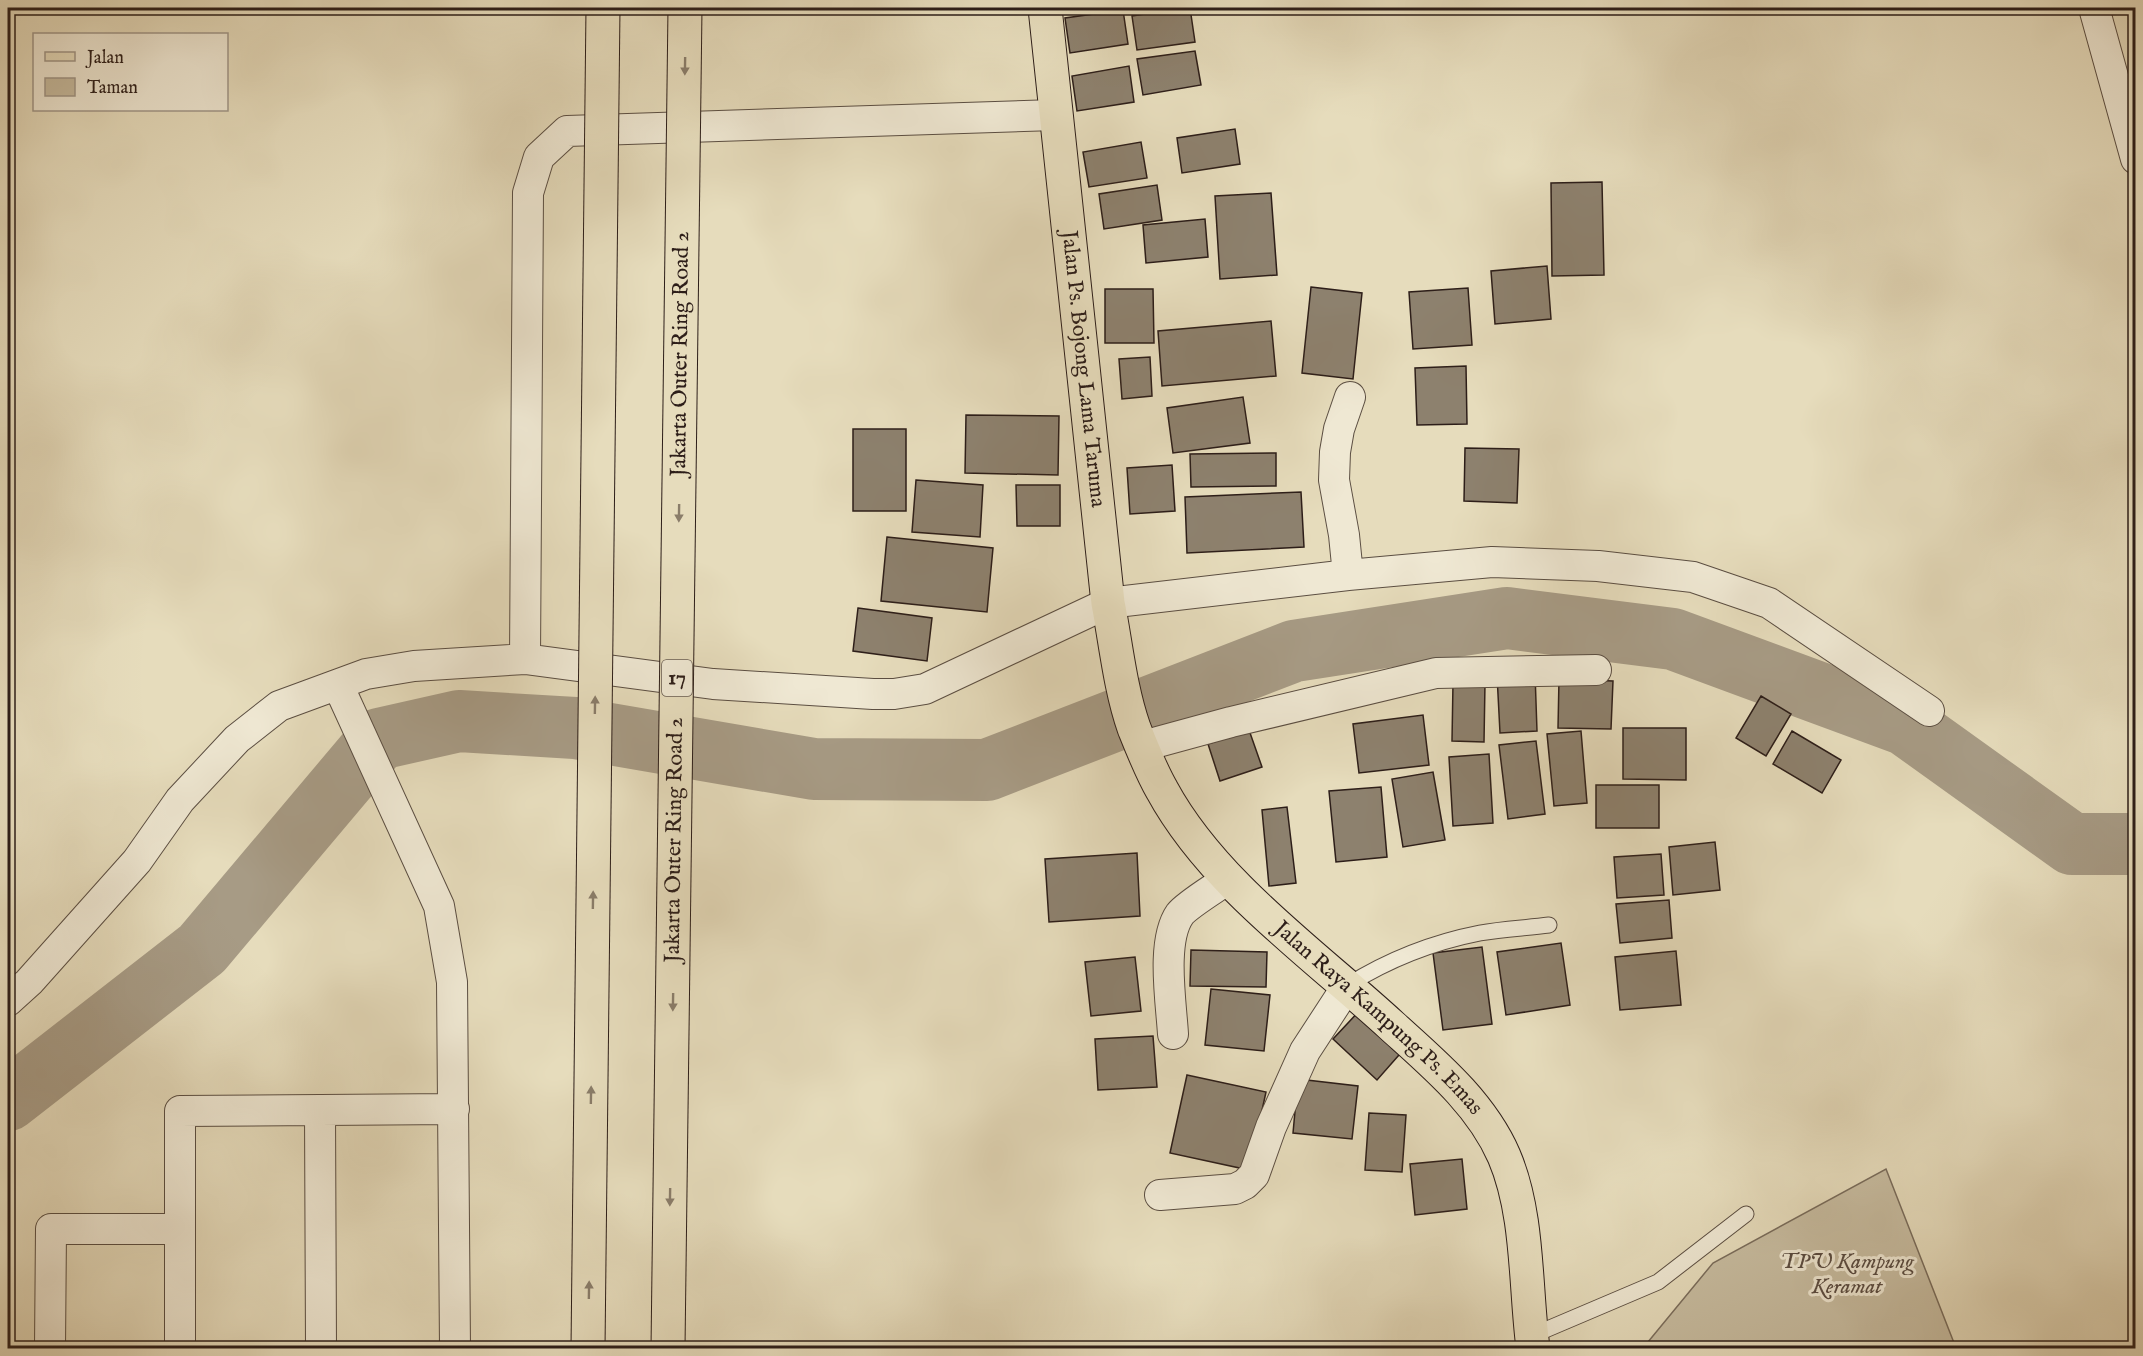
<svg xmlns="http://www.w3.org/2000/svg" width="2143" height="1356" viewBox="0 0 2143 1356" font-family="'IM FELL English',serif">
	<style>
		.green { fill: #c7bca0; stroke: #7a6d5c; stroke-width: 1.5 }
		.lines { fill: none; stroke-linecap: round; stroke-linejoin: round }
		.river { stroke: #a79b85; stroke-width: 62 }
		.building { fill: #8d816e; stroke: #2d1e19; stroke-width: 1.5 }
		.service-casing { stroke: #5b4e42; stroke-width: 17 }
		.minor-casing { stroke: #5b4e42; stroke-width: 32 }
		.primary-casing { stroke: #2d1e19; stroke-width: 35 }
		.service { stroke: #efe8d3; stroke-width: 15 }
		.minor { stroke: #efe8d3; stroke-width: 30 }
		.primary { stroke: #e6dcbc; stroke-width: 33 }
		.motorway-bridge-casing { stroke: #2d1e19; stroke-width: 35; stroke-linecap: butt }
		.motorway-bridge { stroke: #e6dcbc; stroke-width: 33 }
		.oneway { fill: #8a7d6a }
		.labels { text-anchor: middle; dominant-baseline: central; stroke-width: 6; stroke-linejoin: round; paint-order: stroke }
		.shield { fill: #efe8d3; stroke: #675b51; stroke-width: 1.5 }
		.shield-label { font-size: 21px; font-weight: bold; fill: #2d1e19 }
		.street-label { font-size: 22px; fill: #2d1e19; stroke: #efe8d3 }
		.park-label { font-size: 22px; font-style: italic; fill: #5b4d42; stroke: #efe8d3 }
	</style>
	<rect width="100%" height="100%" fill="#e6dcbc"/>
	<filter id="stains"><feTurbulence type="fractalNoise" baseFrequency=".00333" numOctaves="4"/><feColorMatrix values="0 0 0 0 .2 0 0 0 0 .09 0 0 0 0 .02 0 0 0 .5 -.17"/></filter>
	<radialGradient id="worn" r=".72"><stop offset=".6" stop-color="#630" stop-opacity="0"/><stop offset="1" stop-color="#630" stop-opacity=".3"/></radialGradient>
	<path class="green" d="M 1886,1169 L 1956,1348 L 1643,1348 L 1713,1263 Z"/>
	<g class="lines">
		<path class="river" d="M 8,1100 L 202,949 L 379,739 L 459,721 L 575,728 L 814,769 L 987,770 L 1294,651 L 1507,618 L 1673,639 L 1906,725 L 2072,844 L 2136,844"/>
	</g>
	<path class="building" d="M 1183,8 L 1190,8 L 1195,42 L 1137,50 L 1132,16 Z
		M 1123,10 L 1128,44 L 1070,53 L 1065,18 Z
		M 1195,51 L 1201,85 L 1143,95 L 1137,59 Z
		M 1129,66 L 1134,102 L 1077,111 L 1072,76 Z
		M 1235,129 L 1240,164 L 1182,173 L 1177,138 Z
		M 1141,142 L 1147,178 L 1089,187 L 1083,152 Z
		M 1602,182 L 1604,275 L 1552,276 L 1551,183 Z
		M 1157,185 L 1162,220 L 1104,229 L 1099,194 Z
		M 1271,193 L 1277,275 L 1220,279 L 1215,196 Z
		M 1205,219 L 1208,257 L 1146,263 L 1143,225 Z
		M 1547,266 L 1551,319 L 1495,324 L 1491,271 Z
		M 1311,287 L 1362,293 L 1353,379 L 1302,373 Z
		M 1468,288 L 1472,345 L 1413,349 L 1409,292 Z
		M 1105,289 L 1153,289 L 1154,343 L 1105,343 Z
		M 1271,321 L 1276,376 L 1162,386 L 1158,331 Z
		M 1150,357 L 1152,396 L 1122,399 L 1119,359 Z
		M 1466,366 L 1467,424 L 1417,425 L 1415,368 Z
		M 1243,397 L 1250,443 L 1173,453 L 1167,408 Z
		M 966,415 L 1059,416 L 1058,475 L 965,473 Z
		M 853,429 L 906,429 L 906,511 L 853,511 Z
		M 1465,448 L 1519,449 L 1517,503 L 1464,501 Z
		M 1276,453 L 1276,486 L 1191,487 L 1190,454 Z
		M 1172,465 L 1175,511 L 1130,514 L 1127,468 Z
		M 916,480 L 983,485 L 980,537 L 912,532 Z
		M 1016,485 L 1060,485 L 1060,526 L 1017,526 Z
		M 1301,492 L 1304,547 L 1187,553 L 1185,497 Z
		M 887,537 L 993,548 L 987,612 L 881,601 Z
		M 858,608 L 932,618 L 927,661 L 853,651 Z
		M 1535,673 L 1537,731 L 1500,733 L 1497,675 Z
		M 1559,679 L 1613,681 L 1611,729 L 1558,728 Z
		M 1453,683 L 1485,683 L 1484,742 L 1452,741 Z
		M 1761,696 L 1791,714 L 1766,756 L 1736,738 Z
		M 1423,715 L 1429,765 L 1359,773 L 1353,724 Z
		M 1623,728 L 1686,728 L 1686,780 L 1623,779 Z
		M 1249,730 L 1262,767 L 1220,781 L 1208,744 Z
		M 1581,731 L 1587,803 L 1554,806 L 1547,734 Z
		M 1792,731 L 1841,760 L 1822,793 L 1773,764 Z
		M 1536,741 L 1545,814 L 1508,819 L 1499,745 Z
		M 1489,754 L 1493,823 L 1453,826 L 1449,757 Z
		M 1433,772 L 1445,840 L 1403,847 L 1392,779 Z
		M 1596,785 L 1659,785 L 1659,828 L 1596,828 Z
		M 1381,787 L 1387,857 L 1336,862 L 1329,791 Z
		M 1287,807 L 1296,883 L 1269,886 L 1262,810 Z
		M 1715,842 L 1720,890 L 1673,895 L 1669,847 Z
		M 1137,853 L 1140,916 L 1049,922 L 1045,859 Z
		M 1661,854 L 1664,895 L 1617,898 L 1614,857 Z
		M 1669,900 L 1672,938 L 1620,943 L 1616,904 Z
		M 1561,943 L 1570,1005 L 1506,1015 L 1497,952 Z
		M 1482,947 L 1492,1024 L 1443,1030 L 1433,953 Z
		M 1191,950 L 1267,952 L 1266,987 L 1190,986 Z
		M 1676,951 L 1681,1005 L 1620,1010 L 1615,957 Z
		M 1135,957 L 1141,1011 L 1091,1016 L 1085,962 Z
		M 1211,989 L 1270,995 L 1264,1051 L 1205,1045 Z
		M 1362,1008 L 1406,1047 L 1377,1080 L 1333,1039 Z
		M 1153,1036 L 1157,1087 L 1098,1090 L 1095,1039 Z
		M 1187,1075 L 1266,1092 L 1249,1170 L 1170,1153 Z
		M 1298,1079 L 1358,1086 L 1352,1139 L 1293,1133 Z
		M 1369,1113 L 1406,1115 L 1402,1172 L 1365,1170 Z
		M 1462,1159 L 1467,1209 L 1415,1215 L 1410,1164 Z"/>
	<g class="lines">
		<defs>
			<path id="service" d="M 1348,985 C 1388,960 1434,942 1480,933 C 1503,929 1526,928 1549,925
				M 1531,1336 L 1658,1282 L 1746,1214"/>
			<path id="minor" d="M 2094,8 L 2136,159
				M 1348,575 L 1492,562 L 1598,566 L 1693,577 L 1769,603 L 1929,711
				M 525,659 L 528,193 L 539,157 L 567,131 L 1055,115
				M 338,685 L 439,906 L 452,982 L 455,1348
				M 1143,746 L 1231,722 L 1436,673 L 1596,670
				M 8,1001 L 29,982 L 137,861 L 180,800 L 237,739 L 279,706 L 366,674 L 414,666 L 525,659 L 713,684 L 873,694 L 894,694 L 925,689 L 1108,603 L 1348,575 L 1344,535 L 1334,480 L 1335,452 L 1339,429 L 1350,397
				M 1173,1034 C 1171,1001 1161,941 1180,914 C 1188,904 1217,887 1229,878
				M 320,1110 L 321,1348
				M 1160,1195 L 1235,1189 L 1245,1184 L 1254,1175 L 1271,1127 L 1305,1051 L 1348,985
				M 50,1348 L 51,1229 L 180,1229
				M 180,1348 L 180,1111 L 454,1109"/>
			<g id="primary">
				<path id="s1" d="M 1045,8 L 1108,603 C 1116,644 1120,688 1134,728 C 1142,748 1151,771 1162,790 C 1213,884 1315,955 1392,1026 C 1434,1064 1481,1103 1504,1156 C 1529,1214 1525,1287 1533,1348"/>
			</g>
		</defs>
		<use href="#service" class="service-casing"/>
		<use href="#minor" class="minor-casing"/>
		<use href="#primary" class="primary-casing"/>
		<use href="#service" class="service"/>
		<use href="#minor" class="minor"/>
		<use href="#primary" class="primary"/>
		<defs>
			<g id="motorway-bridge">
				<path d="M 588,1348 L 603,8"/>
				<path id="s2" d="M 668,1348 L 685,8"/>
			</g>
		</defs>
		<use href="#motorway-bridge" class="motorway-bridge-casing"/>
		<use href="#motorway-bridge" class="motorway-bridge"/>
	</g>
	<defs><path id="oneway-solid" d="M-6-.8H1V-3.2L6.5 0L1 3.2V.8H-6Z" transform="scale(1.5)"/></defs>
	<g class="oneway">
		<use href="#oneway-solid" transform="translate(685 66) rotate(91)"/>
		<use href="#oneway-solid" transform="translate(679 513) rotate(91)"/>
		<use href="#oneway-solid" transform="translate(595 705) rotate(-89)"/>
		<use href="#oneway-solid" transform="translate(593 900) rotate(-89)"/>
		<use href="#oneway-solid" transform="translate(673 1002) rotate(91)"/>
		<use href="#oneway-solid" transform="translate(591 1095) rotate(-89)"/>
		<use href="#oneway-solid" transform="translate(670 1197) rotate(91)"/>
		<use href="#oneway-solid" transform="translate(589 1290) rotate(-89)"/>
	</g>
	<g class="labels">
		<rect class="shield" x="662" y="660" width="30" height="36" rx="4.5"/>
		<g class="shield-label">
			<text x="677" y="678">17</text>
		</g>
		<g class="street-label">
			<text stroke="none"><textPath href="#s2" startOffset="994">Jakarta Outer Ring Road 2</textPath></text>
			<text stroke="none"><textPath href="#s1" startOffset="363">Jalan Ps. Bojong Lama Taruma</textPath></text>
			<text stroke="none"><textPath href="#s2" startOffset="508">Jakarta Outer Ring Road 2</textPath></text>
			<text stroke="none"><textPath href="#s1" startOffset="1110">Jalan Raya Kampung Ps. Emas</textPath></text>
		</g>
		<g class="park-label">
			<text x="1847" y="1262">TPU Kampung<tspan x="1847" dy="25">Keramat</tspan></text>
		</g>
	</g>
	<rect width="2143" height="1356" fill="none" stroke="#e6dcbc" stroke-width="30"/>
	<rect x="9" y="9" width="2125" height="1338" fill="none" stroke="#2d1e19" stroke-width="3"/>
	<rect x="15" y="15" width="2113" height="1326" fill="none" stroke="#2d1e19" stroke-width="1.5"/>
	<rect x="33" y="33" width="195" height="78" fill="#efe8d3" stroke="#a19789" stroke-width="1.5"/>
	<rect x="45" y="52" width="30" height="9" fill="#e6dcbc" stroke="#a19789" stroke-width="1.5"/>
	<text x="87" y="63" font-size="18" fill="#2d1e19">Jalan</text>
	<rect x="45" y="78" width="30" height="18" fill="#c7bca0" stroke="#a19789" stroke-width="1.5"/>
	<text x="87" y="93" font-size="18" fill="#2d1e19">Taman</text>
	<rect width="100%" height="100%" filter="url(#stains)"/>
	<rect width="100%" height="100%" fill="url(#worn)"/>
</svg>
